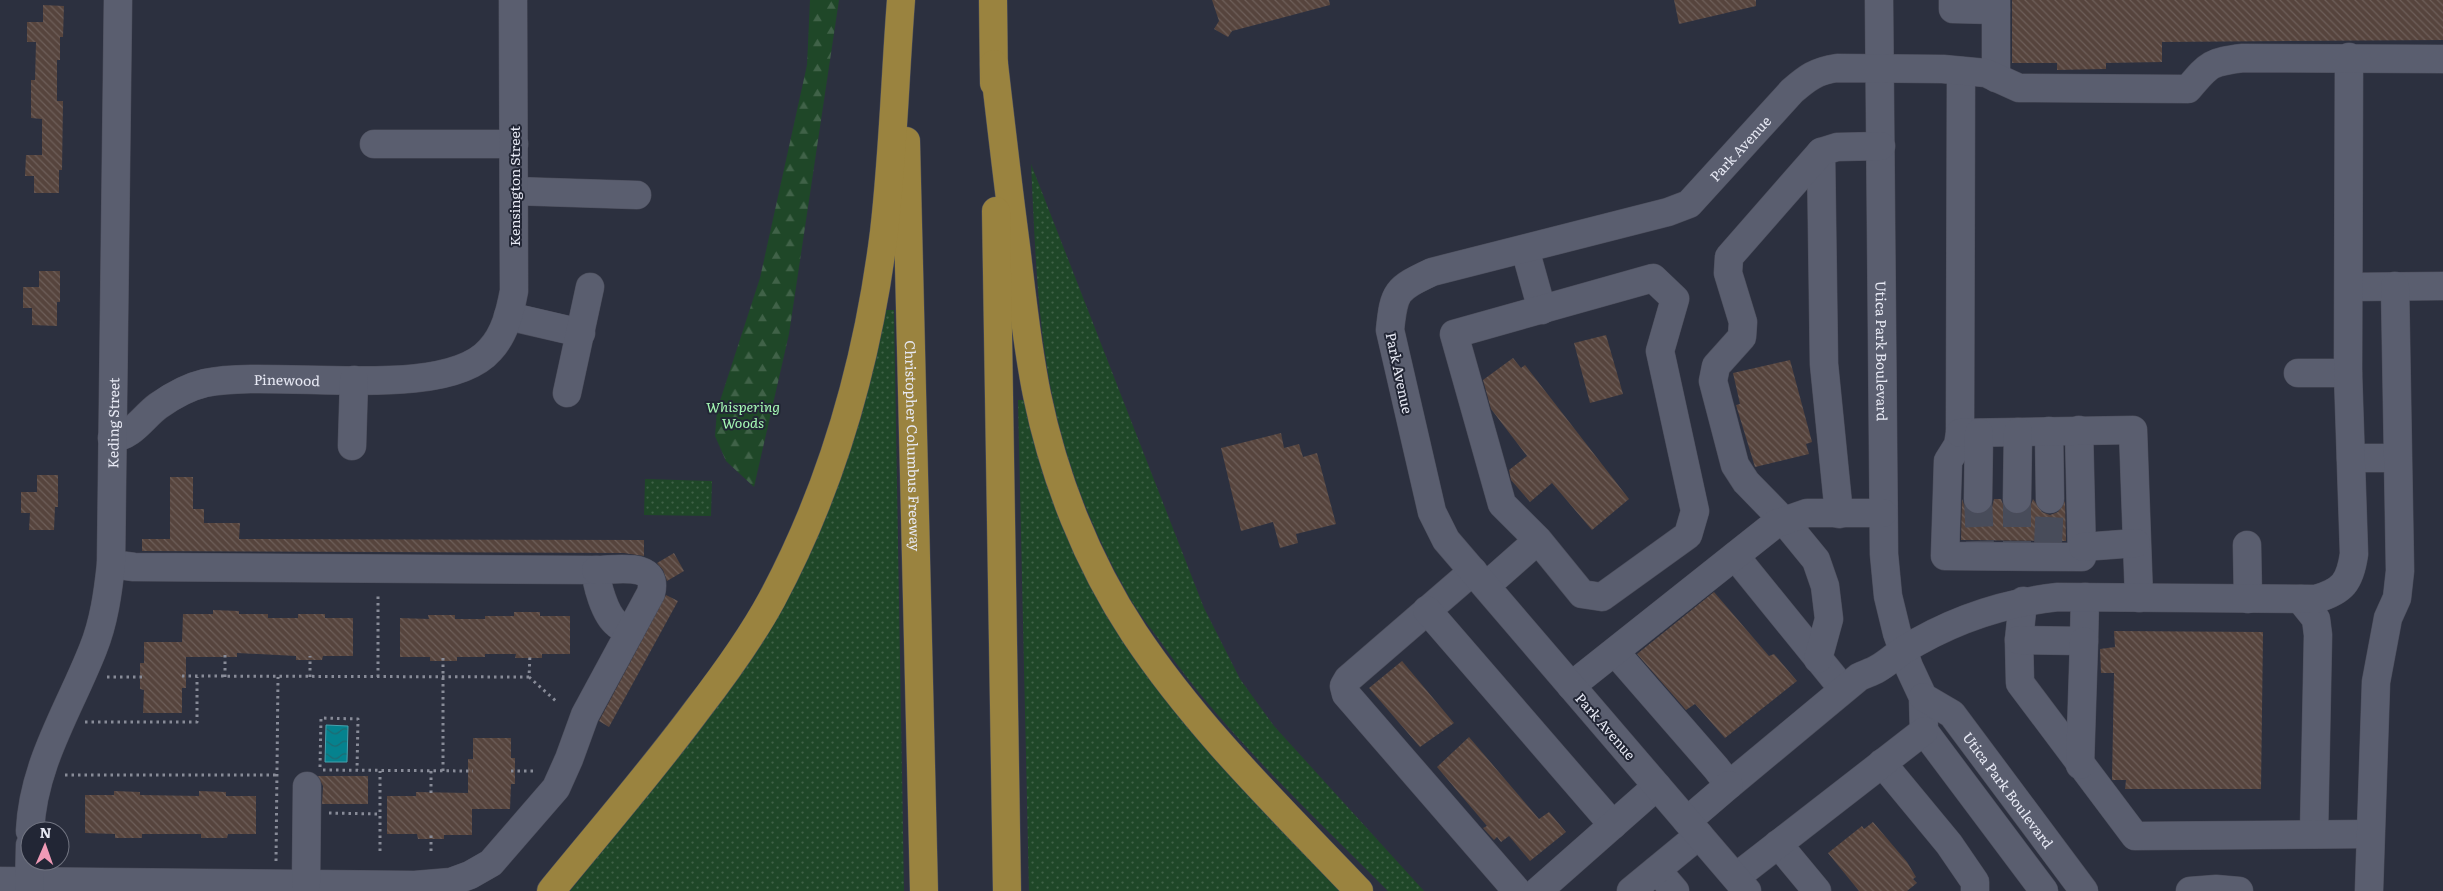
<svg xmlns="http://www.w3.org/2000/svg" width="2443" height="891" viewBox="0 0 2443 891" font-family="Literata,serif">
	<style>
		.grass { fill: url(#grass-dots) }
		.forest { fill: url(#forest-firs) }
		.water { fill: url(#water-waves); stroke: #49a1ad }
		.building { fill: url(#building-back-hatch) }
		.lines { fill: none; stroke-linecap: round; stroke-linejoin: round }
		.minor-tunnel { stroke: #484c5a; stroke-width: 28; stroke-dasharray: 28 14; stroke-linecap: butt }
		.minor-casing { stroke: #4c4e5c; stroke-width: 29 }
		.highway-casing { stroke: #4c4e5c; stroke-width: 29 }
		.path { stroke: #888b98; stroke-width: 3; stroke-dasharray: 2.5 4; stroke-linecap: butt }
		.minor { stroke: #5a5e6f; stroke-width: 28 }
		.highway { stroke: #9a833f; stroke-width: 28 }
		.labels { text-anchor: middle; dominant-baseline: central; stroke-width: 4; stroke-linejoin: round; paint-order: stroke }
		.street-label { font-size: 14px; fill: #e7e9f4; stroke: #222635 }
		.park-label { font-size: 14px; font-style: italic; fill: #a6fab5; stroke: #222635 }
	</style>
	<defs>
		<pattern id="grass-dots" width="8" height="8" patternUnits="userSpaceOnUse" patternTransform="scale(1.25)"><rect width="8" height="8" fill="#1f4728"/><path d="M2 2h.1M6 6h.1" fill="none" stroke="#406248" stroke-width="1.8" stroke-linecap="round"/></pattern>
		<pattern id="forest-firs" width="22" height="20" patternUnits="userSpaceOnUse" patternTransform="scale(1.25)"><rect width="22" height="20" fill="#1f4728"/><path d="M5 1l3.5 6h-7zM16 11l3.5 6h-7z" fill="#406248"/></pattern>
		<pattern id="water-waves" width="16" height="10" patternUnits="userSpaceOnUse" patternTransform="scale(1.25)"><rect width="16" height="10" fill="#05828e"/><path d="M0 5q4-4 8 0t8 0" fill="none" stroke="#1f6a72"/></pattern>
		<pattern id="building-back-hatch" width="6" height="6" patternUnits="userSpaceOnUse" patternTransform="scale(1.25)"><rect width="6" height="6" fill="#56443d"/><path d="M-1 5l2 2M0 0l6 6M5-1l2 2" fill="none" stroke="#6e5f5a"/></pattern>
	</defs>
	<rect width="100%" height="100%" fill="#2c303f"/>
	<path class="grass" d="M 1031,164 L 1204,608 L 1240,679 L 1274,726 L 1424,891 L 1388,891 C 1310,812 1227,736 1163,645 C 1150,627 1135,609 1125,589 C 1093,532 1068,468 1054,404 C 1037,325 1035,245 1031,164 Z
		M 886,310 L 894,310 L 904,891 L 570,891 L 686,747 L 725,694 L 827,510 L 861,418 Z
		M 1018,400 L 1025,400 L 1043,475 L 1069,540 L 1342,891 L 1029,891 Z
		M 645,479 L 712,481 L 711,516 L 644,515 Z"/>
	<path class="forest" d="M 810,0 L 839,0 L 789,334 L 754,487 L 726,461 L 715,436 L 717,410 L 760,278 L 807,65 Z"/>
	<path class="water" d="M 326,725 L 348,726 L 347,762 L 325,762 Z"/>
	<path class="building" d="M 1212,0 L 1329,0 L 1330,5 L 1232,31 L 1228,37 L 1214,29 L 1219,21 Z
		M 1674,0 L 1756,0 L 1756,6 L 1679,24 Z
		M 2012,0 L 2443,0 L 2443,40 L 2162,42 L 2162,62 L 2106,63 L 2106,69 L 2057,70 L 2057,63 L 2012,63 Z
		M 43,5 L 64,6 L 63,37 L 60,37 L 60,60 L 57,60 L 57,101 L 63,101 L 62,170 L 59,170 L 59,193 L 34,193 L 34,176 L 25,176 L 26,155 L 42,155 L 42,119 L 31,118 L 31,80 L 35,80 L 36,42 L 27,42 L 27,22 L 43,22 Z
		M 39,271 L 60,271 L 60,302 L 57,302 L 57,326 L 32,325 L 32,308 L 23,308 L 23,287 L 39,287 Z
		M 1606,335 L 1623,394 L 1590,403 L 1574,343 Z
		M 1513,358 L 1521,368 L 1525,365 L 1629,499 L 1592,530 L 1552,483 L 1530,502 L 1511,480 L 1509,470 L 1527,456 L 1491,409 L 1483,380 Z
		M 1790,360 L 1812,442 L 1806,444 L 1809,454 L 1755,467 L 1736,405 L 1740,404 L 1733,373 Z
		M 1281,433 L 1284,448 L 1299,444 L 1303,457 L 1317,453 L 1336,524 L 1296,534 L 1298,543 L 1280,548 L 1273,522 L 1241,531 L 1221,448 Z
		M 37,475 L 58,475 L 58,507 L 55,507 L 54,530 L 29,530 L 30,513 L 21,513 L 21,492 L 37,492 Z
		M 170,477 L 193,477 L 193,509 L 204,509 L 204,523 L 240,523 L 239,539 L 644,540 L 644,556 L 624,553 L 142,551 L 142,539 L 170,539 Z
		M 1962,499 L 1965,507 L 1970,512 L 1977,515 L 1986,512 L 1992,507 L 1994,499 L 2001,499 L 2004,507 L 2009,512 L 2016,515 L 2024,513 L 2030,507 L 2033,499 L 2042,512 L 2050,515 L 2058,512 L 2065,501 L 2066,541 L 1961,540 Z
		M 674,553 L 684,571 L 667,581 L 663,570 L 657,563 Z
		M 1714,592 L 1769,656 L 1774,654 L 1797,681 L 1725,738 L 1695,704 L 1686,710 L 1637,654 Z
		M 666,595 L 678,601 L 609,727 L 599,721 Z
		M 213,610 L 239,611 L 239,614 L 268,614 L 268,618 L 298,618 L 298,614 L 325,614 L 325,618 L 353,618 L 353,656 L 323,656 L 322,660 L 296,660 L 296,656 L 237,653 L 237,657 L 186,657 L 186,688 L 182,688 L 182,713 L 143,713 L 144,690 L 140,689 L 140,663 L 144,663 L 144,642 L 182,642 L 183,614 L 213,614 Z
		M 514,612 L 540,612 L 540,616 L 570,616 L 570,654 L 542,654 L 542,658 L 515,658 L 516,654 L 485,654 L 485,657 L 457,657 L 457,661 L 430,661 L 430,657 L 400,657 L 400,618 L 429,619 L 428,615 L 455,615 L 455,619 L 485,619 L 485,616 L 514,616 Z
		M 2114,631 L 2263,632 L 2261,789 L 2125,789 L 2126,780 L 2112,780 L 2114,673 L 2101,673 L 2100,649 L 2115,647 Z
		M 1402,661 L 1454,723 L 1420,747 L 1369,688 Z
		M 1469,737 L 1539,819 L 1549,812 L 1566,832 L 1530,861 L 1509,836 L 1501,842 L 1497,837 L 1494,840 L 1483,828 L 1487,826 L 1437,767 Z
		M 473,738 L 511,738 L 511,758 L 515,758 L 515,784 L 511,784 L 510,809 L 472,809 L 472,835 L 444,835 L 444,839 L 418,839 L 417,834 L 387,834 L 387,796 L 416,796 L 416,792 L 468,793 L 468,759 L 473,759 Z
		M 318,776 L 368,776 L 368,804 L 322,804 L 323,786 Z
		M 114,791 L 140,792 L 140,795 L 199,796 L 199,791 L 226,792 L 226,796 L 256,796 L 256,834 L 228,834 L 227,838 L 201,838 L 201,834 L 142,834 L 142,838 L 115,838 L 115,834 L 85,833 L 85,795 L 114,795 Z
		M 1873,822 L 1907,862 L 1916,877 L 1913,879 L 1917,883 L 1907,891 L 1859,891 L 1828,853 L 1862,826 L 1864,829 Z"/>
	<g class="lines">
		<path class="minor-tunnel" d="M 1978,499 L 1980,545
			M 2017,499 L 2017,545
			M 2048,545 L 2050,499"/>
		<defs>
			<g id="minor">
				<path id="s1" d="M 1879,0 L 1884,554 L 1888,596 L 1897,633 L 1909,667 L 1923,697 L 1924,731 L 2044,891"/>
				<path d="M 1953,0 L 1953,9 L 1996,10"/>
				<path d="M 1996,0 L 1996,78"/>
				<path d="M 1961,71 L 1960,433 L 1958,445 L 1948,461 L 1945,556 L 2082,557 L 2079,430"/>
				<path d="M 374,144 L 514,144"/>
				<path d="M 1821,152 L 1824,364 L 1839,514"/>
				<path d="M 514,191 L 637,195"/>
				<path d="M 1525,249 L 1542,310"/>
				<path d="M 2349,287 L 2443,286"/>
				<path d="M 508,316 L 581,333"/>
				<path d="M 2298,373 L 2348,373"/>
				<path d="M 567,393 L 590,287"/>
				<path d="M 2049,431 L 2050,499"/>
				<path d="M 1960,433 L 2133,430 L 2139,598"/>
				<path id="s2" d="M 112,438 C 132,437 143,417 158,406 C 172,396 188,387 205,383 C 274,368 444,403 490,350 C 505,334 510,312 514,291 L 513,0"/>
				<path d="M 352,446 L 354,380"/>
				<path d="M 2351,458 L 2397,458"/>
				<path d="M 1978,499 L 1979,433"/>
				<path d="M 2017,499 L 2018,432"/>
				<path d="M 2247,545 L 2248,599"/>
				<path d="M 2083,547 L 2136,543"/>
				<path d="M 1735,556 L 1843,689"/>
				<path d="M 111,564 L 134,567 L 596,570 C 596,584 605,615 617,624 C 620,627 626,629 630,632"/>
				<path d="M 1473,571 L 1348,679 L 1344,686 L 1346,694 L 1517,891"/>
				<path d="M 1486,586 L 1538,540 L 1502,504 L 1454,334 L 1653,278 L 1675,299 L 1660,351 L 1695,511 L 1688,535 L 1602,597 L 1582,594 L 1538,540"/>
				<path d="M 2300,599 L 2316,619 L 2318,635 L 2314,833"/>
				<path d="M 2023,601 L 2019,640 L 2020,683 L 2135,836 L 2370,834"/>
				<path d="M 1427,610 L 1613,825"/>
				<path d="M 2019,640 L 2084,641 L 2085,597"/>
				<path d="M 1615,652 L 1716,768 L 1729,785 L 1859,677 C 1865,674 1872,672 1877,669 C 1886,664 1894,657 1902,651 C 1950,621 2002,603 2058,597 L 2316,599 C 2343,591 2350,582 2354,554 L 2348,373 L 2349,57"/>
				<path d="M 1818,659 L 1829,619 L 1825,586 L 1816,560 L 1784,521 L 1746,482 L 1735,465 L 1713,381 L 1716,366 L 1742,337 L 1743,322 L 1728,273 L 1729,257 L 1821,152 L 1837,147 L 1881,146"/>
				<path d="M 1571,686 L 1775,524 L 1807,513 L 1883,513"/>
				<path id="s3" d="M 1923,697 L 1952,714 L 2084,891"/>
				<path d="M 1882,763 L 1949,844 L 1975,882 L 1975,891"/>
				<path d="M 2080,765 L 2084,641"/>
				<path d="M 1687,821 L 1729,785"/>
				<path id="s4" d="M 30,831 C 33,764 69,710 93,649 C 104,622 108,592 111,564 L 118,0"/>
				<path d="M 1778,844 L 1817,891"/>
				<path d="M 1657,870 L 1675,891"/>
				<path d="M 1736,877 L 1924,731"/>
				<path d="M 0,881 L 415,885 L 451,882 L 470,875 L 491,863 L 556,788 L 569,759 L 585,715 L 651,593 C 659,561 617,570 596,570"/>
				<path d="M 306,884 L 307,786"/>
				<path d="M 29,891 L 30,845"/>
				<path d="M 1538,891 L 1657,786"/>
				<path d="M 1631,891 L 1699,835"/>
				<path id="s5" d="M 1747,891 L 1446,540 L 1432,512 L 1390,330 C 1394,291 1396,289 1432,272 L 1668,212 L 1689,204 L 1792,91 C 1807,78 1816,71 1837,68 L 1943,69 L 1986,73 L 2019,88 L 2188,89 C 2209,64 2210,62 2243,58 L 2443,59"/>
				<path d="M 2190,891 L 2216,889 L 2239,891"/>
				<path d="M 2369,891 L 2376,682 L 2388,618 L 2397,598 L 2400,571 L 2395,286"/>
			</g>
			<g id="highway">
				<path d="M 993,0 L 994,83"/>
				<path d="M 994,64 C 1001,125 1008,186 1016,246 C 1022,296 1027,346 1037,395 C 1054,478 1087,562 1134,633 C 1197,728 1281,809 1359,891"/>
				<path id="s6" d="M 906,141 L 924,891"/>
				<path d="M 996,211 L 1007,891"/>
				<path d="M 551,891 C 600,831 651,772 697,710 C 724,675 751,638 772,599 C 833,485 868,360 884,232 C 893,155 895,77 901,0"/>
			</g>
		</defs>
		<use href="#minor" class="minor-casing"/>
		<use href="#highway" class="highway-casing"/>
		<path class="path" d="M 182,676 L 529,677 L 530,654
			M 107,677 L 144,677
			M 225,677 L 225,653
			M 310,677 L 310,656
			M 378,677 L 378,596
			M 529,677 L 557,702
			M 85,722 L 197,722 L 197,677
			M 320,767 L 321,718 L 358,719 L 357,770
			M 323,770 L 473,771
			M 431,771 L 431,796
			M 443,771 L 443,657
			M 511,771 L 535,771
			M 65,775 L 277,775
			M 329,813 L 380,814
			M 380,851 L 380,771
			M 431,851 L 431,835
			M 276,861 L 278,677"/>
		<use href="#minor" class="minor"/>
		<use href="#highway" class="highway"/>
	</g>
	<g class="labels">
		<g class="street-label">
			<text stroke="none"><textPath href="#s5" startOffset="1100">Park Avenue</textPath></text>
			<text transform="translate(514 186) rotate(-90)">Kensington Street</text>
			<text stroke="none"><textPath href="#s1" startOffset="351">Utica Park Boulevard</textPath></text>
			<text transform="translate(1400 373) rotate(78)">Park Avenue</text>
			<text stroke="none"><textPath href="#s2" startOffset="192">Pinewood</textPath></text>
			<text stroke="none"><textPath href="#s4" startOffset="422">Keding Street</textPath></text>
			<text stroke="none"><textPath href="#s6" startOffset="305">Christopher Columbus Freeway</textPath></text>
			<text transform="translate(1606 726) rotate(49)">Park Avenue</text>
			<text stroke="none"><textPath href="#s3" startOffset="128">Utica Park Boulevard</textPath></text>
		</g>
		<g class="park-label">
			<text x="743" y="406">Whispering<tspan x="743" dy="16">Woods</tspan></text>
		</g>
	</g>
	<g transform="translate(45 846) rotate(2)"><circle r="24" fill="#222635" stroke="#717481"/>
	<path d="M0-4L9 19L0 12L-9 19Z" fill="#f09ab6"/>
	<text y="-8" font-size="14" font-weight="bold" text-anchor="middle" fill="#e7e9f4">N</text>
	</g>
</svg>
